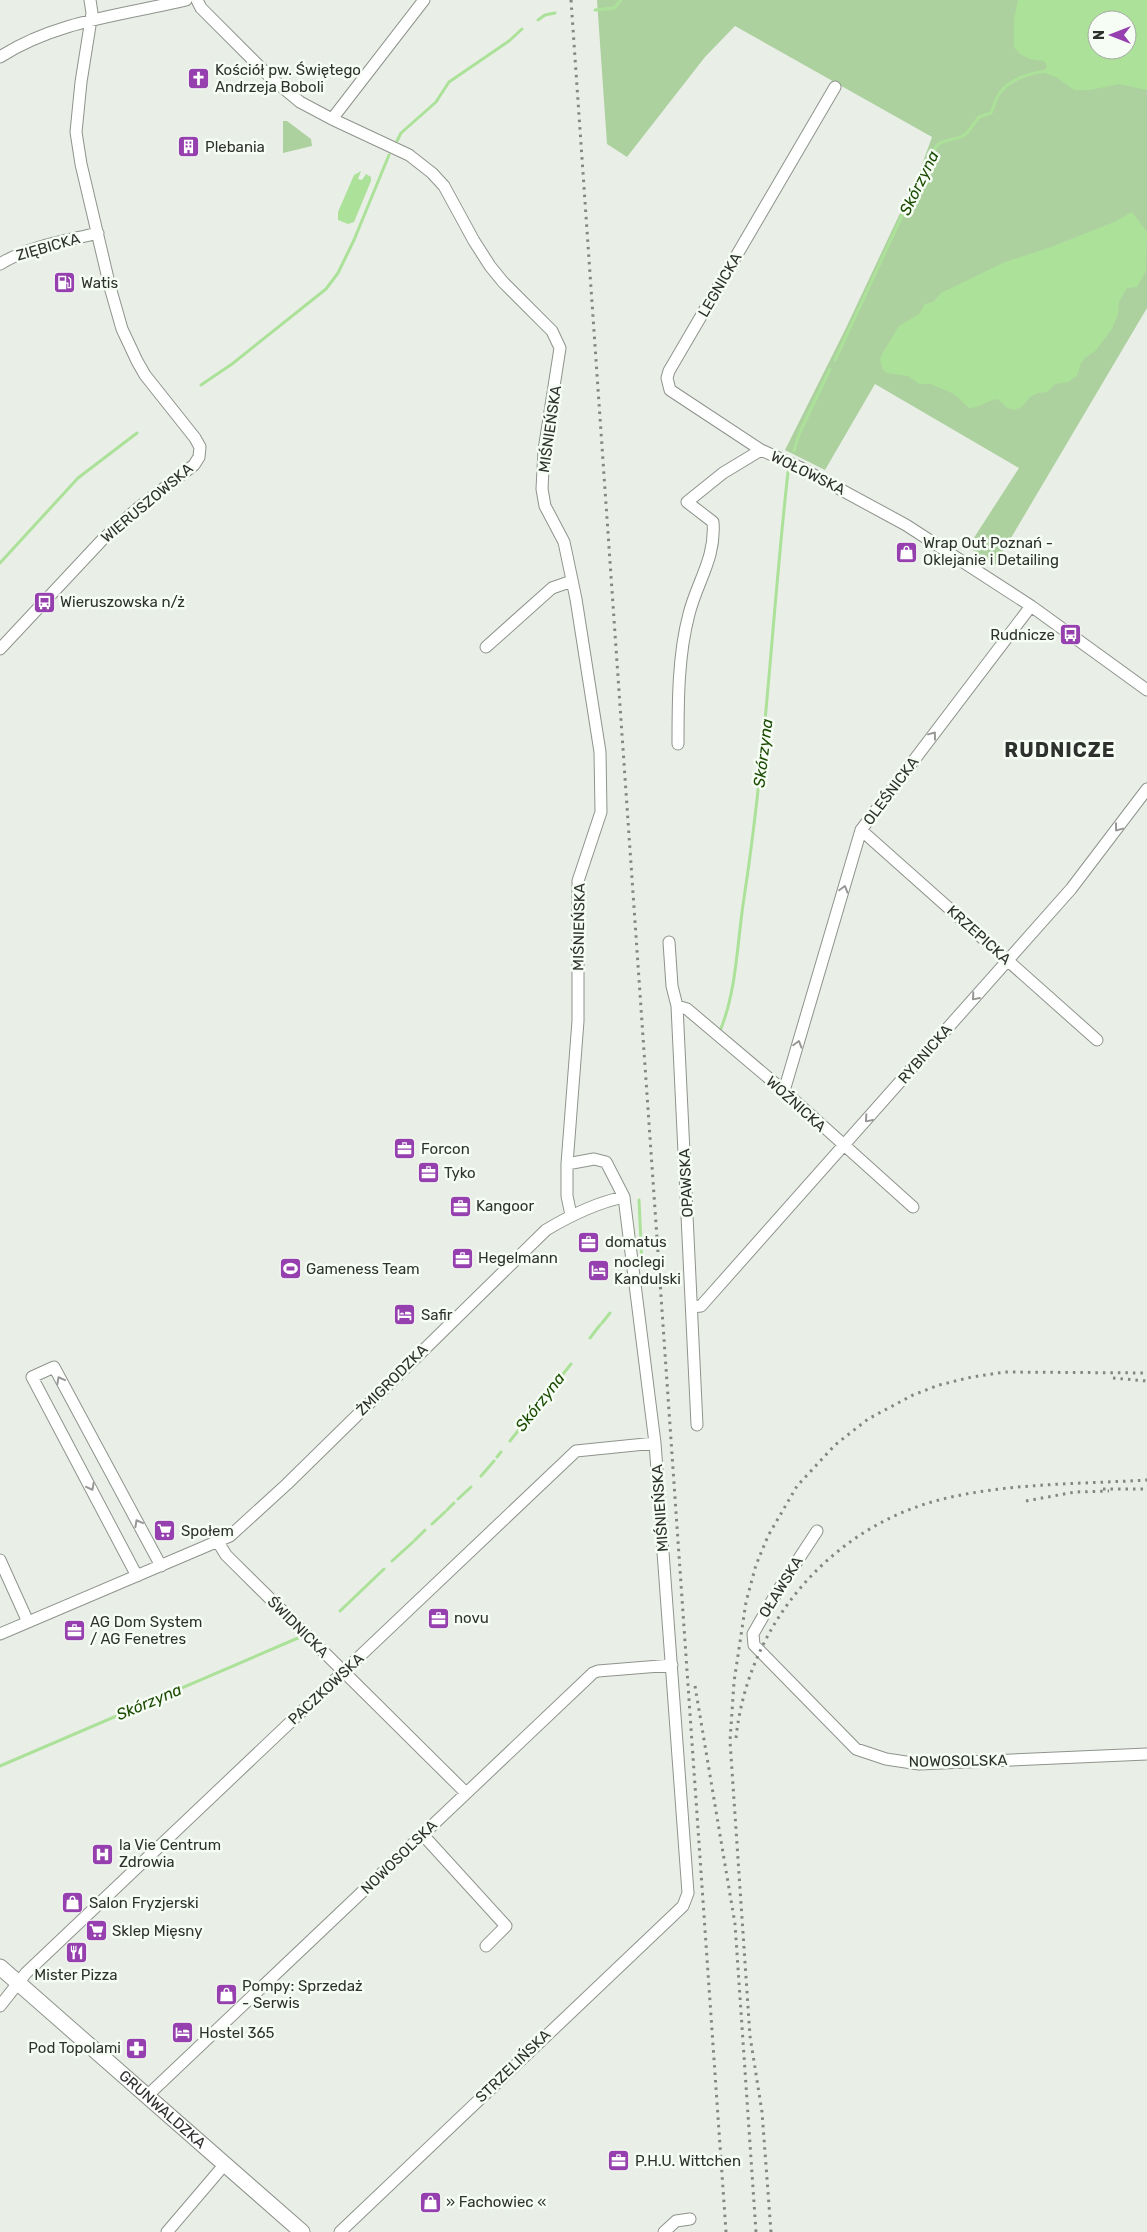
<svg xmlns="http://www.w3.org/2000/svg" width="1147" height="2232" viewBox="0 0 1147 2232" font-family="Rubik,sans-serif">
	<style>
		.green { fill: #acd19f; fill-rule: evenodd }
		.water { fill: #ace199; fill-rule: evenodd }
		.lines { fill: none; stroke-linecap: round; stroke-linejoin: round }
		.stream { stroke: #ace199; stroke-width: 3 }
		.minor-casing { stroke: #8e948c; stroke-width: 13 }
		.tertiary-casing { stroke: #8e948c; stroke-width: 17 }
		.minor { stroke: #fff; stroke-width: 11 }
		.tertiary { stroke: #fff; stroke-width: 15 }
		.rail { stroke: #838782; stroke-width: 3; stroke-dasharray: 2.5 5; stroke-linecap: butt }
		.oneway { stroke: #979896 }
		.labels { text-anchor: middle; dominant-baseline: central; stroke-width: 5; stroke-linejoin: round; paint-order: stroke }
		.poi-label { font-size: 15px; fill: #2f312e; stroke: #f6fdf4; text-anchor: start }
		.street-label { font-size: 15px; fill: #2f312e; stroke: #f6fdf4 }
		.water-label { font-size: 16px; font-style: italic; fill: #1a4b00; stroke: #f6fdf4 }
		.district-label { font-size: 20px; font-weight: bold; letter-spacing: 1px; fill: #2f312e; stroke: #f6fdf4 }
	</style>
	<rect width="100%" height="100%" fill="#e9efe7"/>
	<path class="green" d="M 597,0 L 1147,0 L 1147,308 L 995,565 L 968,547 L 1019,468 L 875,384 L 825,470 L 785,450 L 845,330 L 919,173 L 932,137 L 735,26 L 705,57 L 627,157 L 607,144 ZM 1097,20 L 1127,20 L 1127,50 L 1097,50 Z
		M 283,121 L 287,121 L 311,139 L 312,146 L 283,153 Z"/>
	<path class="water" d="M 1018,0 L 1147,0 L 1147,90 L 1119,84 L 1090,90 L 1074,90 L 1056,77 L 1045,73 L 1045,69 L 1047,66 L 1044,61 L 1030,59 L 1020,54 L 1014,47 L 1014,19 ZM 1097,20 L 1127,20 L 1127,50 L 1097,50 Z
		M 361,171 L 358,179 L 362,180 L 366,174 L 371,177 L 371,181 L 354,222 L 348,224 L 338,220 L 338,212 L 354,175 Z
		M 1132,212 L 1147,232 L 1146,271 L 1137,287 L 1127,288 L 1119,302 L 1118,314 L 1112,329 L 1095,351 L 1085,358 L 1080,365 L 1077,376 L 1068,382 L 1055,384 L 1047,392 L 1038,393 L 1030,397 L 1022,407 L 1014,410 L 1006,407 L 998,399 C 987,400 980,408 969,408 L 954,394 L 931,384 L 919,384 L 908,376 L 887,373 L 883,370 L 880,360 L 882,354 L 899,326 L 919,314 L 925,304 L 933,302 L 941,293 L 1005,262 L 1051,247 L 1114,222 Z"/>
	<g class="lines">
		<path class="stream" d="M 595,10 L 614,8 L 621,0
			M 538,20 L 545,15 L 555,13
			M 397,141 L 401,133 L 436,102 L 449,82 L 509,41 L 522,29
			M 835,360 L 907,205 L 923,179 L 936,146 L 942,142 L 961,137 L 967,133 L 979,117 L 991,113 C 994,107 995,100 999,94 C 1009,79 1032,72 1049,71
			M 201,385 L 232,364 L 326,289 L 338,273 L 354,240 L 389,155
			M 794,451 L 799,434 L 830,369
			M 0,563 L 78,478 L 137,433
			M 720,1031 C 737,990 737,942 744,898 C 766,756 772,614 788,472
			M 639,1200 L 642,1265
			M 602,1323 L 610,1313
			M 590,1338 L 600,1325
			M 510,1441 L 571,1364
			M 497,1457 L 501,1452
			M 481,1476 L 494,1461
			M 458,1499 L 471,1487
			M 447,1510 L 454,1503
			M 432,1524 L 445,1512
			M 415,1540 L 425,1530
			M 392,1561 L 413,1542
			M 340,1611 L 384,1569
			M 0,1766 L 298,1638"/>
		<defs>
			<path id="minor" d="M 197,0 L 201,8 L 269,76 L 300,102 L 332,119 L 409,155 L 432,173 L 444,186 L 474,241 L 490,266 L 503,282 L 552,331 L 560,348 L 544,450 L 542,489 L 545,506 L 564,542 L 576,599 L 600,752 L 601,812 L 578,881 L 578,1021 L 567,1164 L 567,1196 L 571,1215
				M 0,57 C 55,21 123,15 186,0
				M 835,87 L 669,371 L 667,378 L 670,390 L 761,450 L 801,468 L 906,525 L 1031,606 L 1147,690
				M 332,119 L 424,0
				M 0,264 C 29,246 66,241 98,233
				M 486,647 L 552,588 L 572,581
				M 0,649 L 103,539 L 137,509 L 194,465 L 199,457 L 200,447 L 195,438 L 145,375 L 137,361 L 122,329 L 110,287 L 81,164 L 76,132 L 81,82 L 92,13 L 90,0
				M 678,744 C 678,702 678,655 689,614 C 697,582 716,558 713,522 L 687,502 L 723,473 L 761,450
				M 861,830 L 1097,1040
				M 669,942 L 672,986 L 677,1006 L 697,1425
				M 677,1006 L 687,1009 L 784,1091 L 913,1207
				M 784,1091 L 861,830 L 1031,606
				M 692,1307 L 701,1306 L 1071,889 L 1147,789
				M 817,1531 L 777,1592 L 753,1634 L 754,1645 L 856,1749 L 886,1759 L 919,1764 L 1147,1754
				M 218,1542 L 226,1555 L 466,1793
				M 0,1560 L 28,1622
				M 137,1576 L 32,1377 L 54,1367 L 161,1566
				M 0,1634 L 230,1536 L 287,1484 L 546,1230 C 571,1215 595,1203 624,1197
				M 423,1835 L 506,1926 L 486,1946
				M 0,2006 L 26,1973 L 576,1451 L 655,1443
				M 147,2096 L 593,1673 L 598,1671 L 672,1665
				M 167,2232 L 225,2164
				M 340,2232 L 683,1906 L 688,1893 L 655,1443 L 624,1197 L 606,1162 L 594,1159 L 567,1164
				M 664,2232 L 676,2221 L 690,2219"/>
			<g id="tertiary">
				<path id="s1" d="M 0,1967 L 302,2232"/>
			</g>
		</defs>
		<use href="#minor" class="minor-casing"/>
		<use href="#tertiary" class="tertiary-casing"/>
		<use href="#minor" class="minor"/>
		<use href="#tertiary" class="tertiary"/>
		<path class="rail" d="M 571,0 L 726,2232
			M 1113,1378 L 1147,1381
			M 1103,1489 L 1147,1489
			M 1026,1501 L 1075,1492 L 1109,1491
			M 695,1686 L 735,1924 L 756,2232
			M 736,1738 C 748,1623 833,1524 947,1498 C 1012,1483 1081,1484 1147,1480
			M 771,2232 L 762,2112 L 750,2036 L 730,1741 L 734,1682 L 746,1602 L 756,1565 L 768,1536 L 797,1486 L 835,1445 L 868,1419 L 913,1395 L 939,1385 L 972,1377 L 1005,1372 L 1147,1373"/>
	</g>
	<defs><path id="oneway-chevron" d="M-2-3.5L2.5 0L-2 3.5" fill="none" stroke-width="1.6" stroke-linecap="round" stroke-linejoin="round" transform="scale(1.25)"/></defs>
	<g class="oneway">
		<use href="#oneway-chevron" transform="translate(933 735) rotate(-53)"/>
		<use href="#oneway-chevron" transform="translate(1118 828) rotate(127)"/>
		<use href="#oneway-chevron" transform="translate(844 889) rotate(-74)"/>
		<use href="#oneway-chevron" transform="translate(975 997) rotate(131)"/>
		<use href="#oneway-chevron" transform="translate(798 1044) rotate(-74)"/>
		<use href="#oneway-chevron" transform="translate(868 1119) rotate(131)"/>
		<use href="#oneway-chevron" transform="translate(60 1380) rotate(-118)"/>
		<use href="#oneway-chevron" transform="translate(91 1487) rotate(62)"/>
		<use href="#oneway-chevron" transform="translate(138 1523) rotate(-118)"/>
	</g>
	<defs>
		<symbol id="church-square" viewBox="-11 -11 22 22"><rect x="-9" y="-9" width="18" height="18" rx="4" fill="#9540ae" stroke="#f6fdf4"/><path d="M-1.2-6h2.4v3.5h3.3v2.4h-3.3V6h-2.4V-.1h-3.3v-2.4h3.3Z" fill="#fff"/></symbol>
		<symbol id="building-square" viewBox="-11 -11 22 22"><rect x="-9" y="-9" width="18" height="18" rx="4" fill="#9540ae" stroke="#f6fdf4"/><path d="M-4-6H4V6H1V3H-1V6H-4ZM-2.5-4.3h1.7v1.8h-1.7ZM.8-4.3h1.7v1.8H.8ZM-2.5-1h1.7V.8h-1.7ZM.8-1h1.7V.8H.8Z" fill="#fff"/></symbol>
		<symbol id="fuel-square" viewBox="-11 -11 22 22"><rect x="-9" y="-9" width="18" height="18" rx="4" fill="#9540ae" stroke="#f6fdf4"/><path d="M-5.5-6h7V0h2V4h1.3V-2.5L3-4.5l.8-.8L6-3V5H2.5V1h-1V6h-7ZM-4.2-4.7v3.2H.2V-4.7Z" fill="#fff"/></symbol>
		<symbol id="shop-square" viewBox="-11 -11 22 22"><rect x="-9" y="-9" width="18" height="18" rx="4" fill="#9540ae" stroke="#f6fdf4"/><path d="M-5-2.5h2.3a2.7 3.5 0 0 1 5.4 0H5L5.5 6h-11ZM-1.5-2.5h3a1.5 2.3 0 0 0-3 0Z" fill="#fff"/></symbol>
		<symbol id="bus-square" viewBox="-11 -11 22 22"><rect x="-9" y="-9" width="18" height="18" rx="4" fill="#9540ae" stroke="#f6fdf4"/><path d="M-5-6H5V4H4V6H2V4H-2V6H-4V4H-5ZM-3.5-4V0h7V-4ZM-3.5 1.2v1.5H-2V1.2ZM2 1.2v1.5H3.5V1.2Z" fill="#fff"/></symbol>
		<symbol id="office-square" viewBox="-11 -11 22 22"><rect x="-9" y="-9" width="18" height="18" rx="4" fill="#9540ae" stroke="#f6fdf4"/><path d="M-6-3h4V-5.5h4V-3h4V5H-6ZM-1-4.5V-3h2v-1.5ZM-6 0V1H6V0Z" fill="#fff"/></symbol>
		<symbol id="stadium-square" viewBox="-11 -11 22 22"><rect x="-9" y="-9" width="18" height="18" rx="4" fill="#9540ae" stroke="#f6fdf4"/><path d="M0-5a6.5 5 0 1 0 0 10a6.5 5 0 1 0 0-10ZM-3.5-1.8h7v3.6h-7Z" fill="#fff"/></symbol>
		<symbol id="hotel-square" viewBox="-11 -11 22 22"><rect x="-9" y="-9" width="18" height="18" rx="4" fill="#9540ae" stroke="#f6fdf4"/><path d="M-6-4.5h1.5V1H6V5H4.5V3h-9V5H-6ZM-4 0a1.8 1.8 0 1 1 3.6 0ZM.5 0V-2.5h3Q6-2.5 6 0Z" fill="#fff"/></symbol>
		<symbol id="supermarket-square" viewBox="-11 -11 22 22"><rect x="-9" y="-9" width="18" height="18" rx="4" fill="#9540ae" stroke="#f6fdf4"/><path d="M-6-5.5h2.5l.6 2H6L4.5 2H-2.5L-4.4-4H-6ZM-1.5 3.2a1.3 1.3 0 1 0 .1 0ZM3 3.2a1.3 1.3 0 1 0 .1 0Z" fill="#fff"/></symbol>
		<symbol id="hospital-square" viewBox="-11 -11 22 22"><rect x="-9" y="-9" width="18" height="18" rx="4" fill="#9540ae" stroke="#f6fdf4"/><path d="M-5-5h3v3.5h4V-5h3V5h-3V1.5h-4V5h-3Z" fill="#fff"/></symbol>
		<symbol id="restaurant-square" viewBox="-11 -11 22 22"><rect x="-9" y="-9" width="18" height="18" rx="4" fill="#9540ae" stroke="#f6fdf4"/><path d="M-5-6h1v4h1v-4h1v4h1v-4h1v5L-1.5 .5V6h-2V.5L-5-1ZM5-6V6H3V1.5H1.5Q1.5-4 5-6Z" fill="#fff"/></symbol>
		<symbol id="pharmacy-square" viewBox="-11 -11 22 22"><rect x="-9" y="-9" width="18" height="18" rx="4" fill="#9540ae" stroke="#f6fdf4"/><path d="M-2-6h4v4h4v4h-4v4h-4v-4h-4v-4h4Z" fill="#fff"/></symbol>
	</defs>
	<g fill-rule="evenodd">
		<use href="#church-square" x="186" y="66" width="25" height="25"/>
		<use href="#building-square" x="176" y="134" width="25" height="25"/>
		<use href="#fuel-square" x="52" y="270" width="25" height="25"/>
		<use href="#shop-square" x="894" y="540" width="25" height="25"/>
		<use href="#bus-square" x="32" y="590" width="25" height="25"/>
		<use href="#bus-square" x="1058" y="622" width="25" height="25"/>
		<use href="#office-square" x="392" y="1136" width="25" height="25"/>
		<use href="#office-square" x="416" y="1160" width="25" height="25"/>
		<use href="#office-square" x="448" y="1194" width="25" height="25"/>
		<use href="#office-square" x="576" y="1230" width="25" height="25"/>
		<use href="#office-square" x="450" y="1246" width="25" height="25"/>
		<use href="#stadium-square" x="278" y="1256" width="25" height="25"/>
		<use href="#hotel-square" x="586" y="1258" width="25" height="25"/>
		<use href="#hotel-square" x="392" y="1302" width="25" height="25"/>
		<use href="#supermarket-square" x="152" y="1518" width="25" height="25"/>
		<use href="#office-square" x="426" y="1606" width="25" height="25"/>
		<use href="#office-square" x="62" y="1618" width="25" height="25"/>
		<use href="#hospital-square" x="90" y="1842" width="25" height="25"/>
		<use href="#shop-square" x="60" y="1890" width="25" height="25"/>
		<use href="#supermarket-square" x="84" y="1918" width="25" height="25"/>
		<use href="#restaurant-square" x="64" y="1940" width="25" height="25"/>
		<use href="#shop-square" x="214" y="1982" width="25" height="25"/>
		<use href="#hotel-square" x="170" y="2020" width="25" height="25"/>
		<use href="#pharmacy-square" x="124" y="2036" width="25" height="25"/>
		<use href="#office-square" x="606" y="2148" width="25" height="25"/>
		<use href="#shop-square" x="418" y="2190" width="25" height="25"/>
	</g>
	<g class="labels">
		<g class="poi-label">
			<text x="215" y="70">Kościół pw. Świętego<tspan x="215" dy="17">Andrzeja Boboli</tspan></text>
			<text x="205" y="147">Plebania</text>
			<text x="81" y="283">Watis</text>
			<text x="923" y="543">Wrap Out Poznań -<tspan x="923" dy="17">Oklejanie i Detailing</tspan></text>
			<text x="60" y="602">Wieruszowska n/ż</text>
			<text x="1055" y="635" text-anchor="end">Rudnicze</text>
			<text x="421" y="1149">Forcon</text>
			<text x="444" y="1173">Tyko</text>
			<text x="476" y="1206">Kangoor</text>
			<text x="605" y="1242">domatus</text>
			<text x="478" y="1258">Hegelmann</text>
			<text x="614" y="1262">noclegi<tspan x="614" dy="17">Kandulski</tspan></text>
			<text x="306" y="1269">Gameness Team</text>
			<text x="421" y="1315">Safir</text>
			<text x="181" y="1531">Społem</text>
			<text x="454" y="1618">novu</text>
			<text x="90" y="1622">AG Dom System<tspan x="90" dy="17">/ AG Fenetres</tspan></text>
			<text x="119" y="1845">la Vie Centrum<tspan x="119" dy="17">Zdrowia</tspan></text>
			<text x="89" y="1903">Salon Fryzjerski</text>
			<text x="112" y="1931">Sklep Mięsny</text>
			<text x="76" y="1975" text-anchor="middle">Mister Pizza</text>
			<text x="242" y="1986">Pompy: Sprzedaż<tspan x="242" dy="17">- Serwis</tspan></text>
			<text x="199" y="2033">Hostel 365</text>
			<text x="121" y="2048" text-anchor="end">Pod Topolami</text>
			<text x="635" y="2161">P.H.U. Wittchen</text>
			<text x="446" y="2202">» Fachowiec «</text>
		</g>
		<g class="street-label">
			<text transform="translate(48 247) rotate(-16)">ZIĘBICKA</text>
			<text transform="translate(720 285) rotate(-60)">LEGNICKA</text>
			<text transform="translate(550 429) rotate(-82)">MIŚNIEŃSKA</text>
			<text transform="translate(808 473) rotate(26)">WOŁOWSKA</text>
			<text transform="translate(147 503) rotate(-40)">WIERUSZOWSKA</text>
			<text transform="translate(891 791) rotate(-53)">OLEŚNICKA</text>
			<text transform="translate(579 927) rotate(-89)">MIŚNIEŃSKA</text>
			<text transform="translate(979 935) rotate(42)">KRZEPICKA</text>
			<text transform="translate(925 1054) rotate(-49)">RYBNICKA</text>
			<text transform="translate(796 1104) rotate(42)">WOŹNICKA</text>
			<text transform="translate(686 1183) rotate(-93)">OPAWSKA</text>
			<text transform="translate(392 1380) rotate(-45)">ŻMIGRODZKA</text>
			<text transform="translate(660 1508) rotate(-94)">MIŚNIEŃSKA</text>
			<text transform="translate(781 1587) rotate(-58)">OŁAWSKA</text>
			<text transform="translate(298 1627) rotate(45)">ŚWIDNICKA</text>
			<text transform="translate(326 1689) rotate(-43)">PACZKOWSKA</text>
			<text transform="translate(958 1761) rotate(-1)">NOWOSOLSKA</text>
			<text transform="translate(399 1857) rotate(-44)">NOWOSOLSKA</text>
			<text transform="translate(513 2066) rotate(-44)">STRZELIŃSKA</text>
			<text stroke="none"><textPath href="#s1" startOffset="216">GRUNWALDZKA</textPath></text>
		</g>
		<g class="water-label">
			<text transform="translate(919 183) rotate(-64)">Skórzyna</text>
			<text transform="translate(763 753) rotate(-83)">Skórzyna</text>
			<text transform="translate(540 1402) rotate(-52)">Skórzyna</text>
			<text transform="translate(149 1702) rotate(-23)">Skórzyna</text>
		</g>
		<g class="district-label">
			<text x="1060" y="750">RUDNICZE</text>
		</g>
	</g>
	<g transform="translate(1112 35) rotate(270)"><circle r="24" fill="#f6fdf4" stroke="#a6aba5"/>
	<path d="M0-4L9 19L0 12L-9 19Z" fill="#9540ae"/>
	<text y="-8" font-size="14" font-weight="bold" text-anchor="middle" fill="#2f312e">N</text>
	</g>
</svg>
